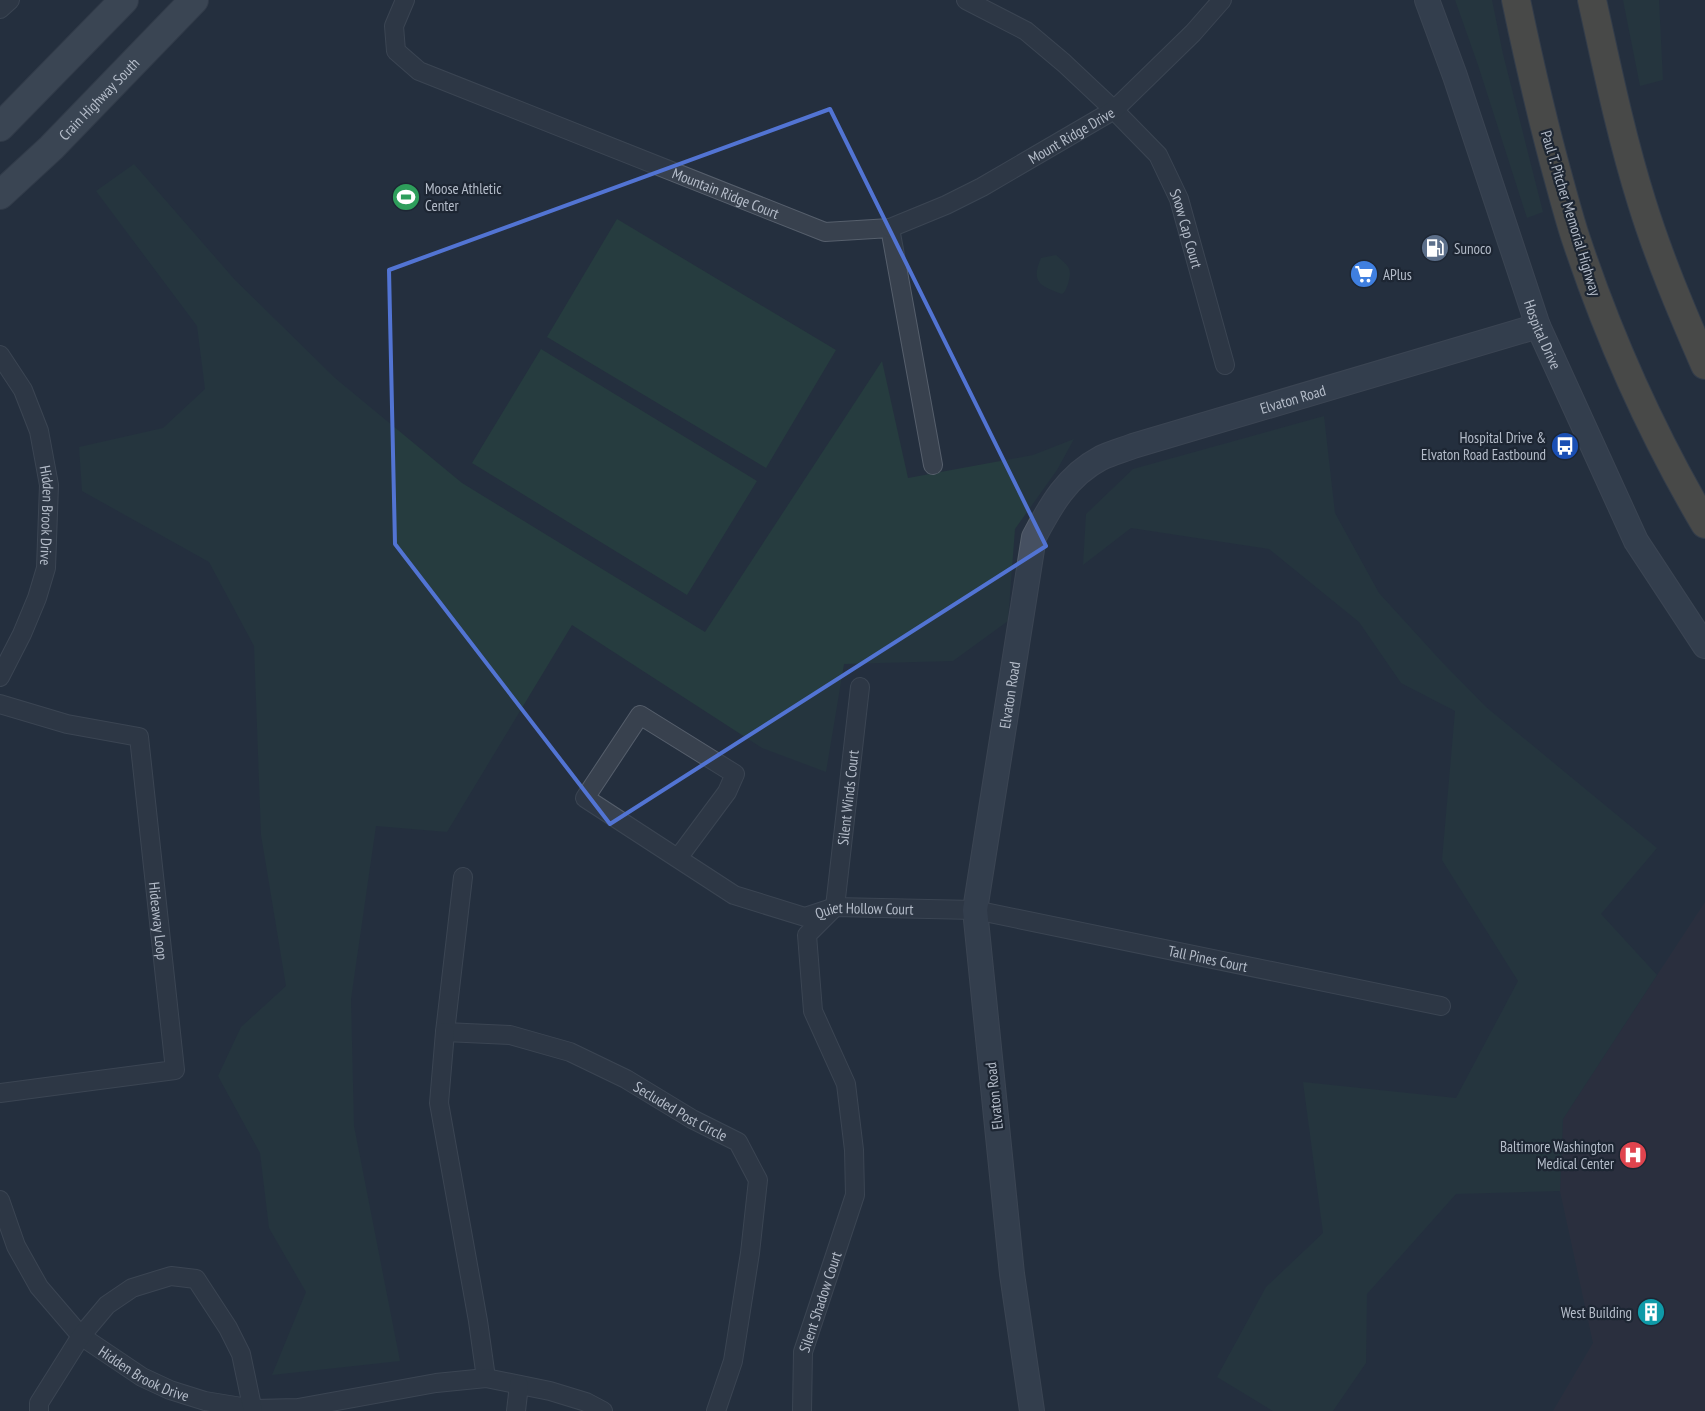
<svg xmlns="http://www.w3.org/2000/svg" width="1705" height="1411" viewBox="0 0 1705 1411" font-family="'PT Sans Narrow',sans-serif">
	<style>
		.medical { fill: #32303f }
		.green { fill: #263c3f }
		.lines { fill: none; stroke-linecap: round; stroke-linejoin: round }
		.street-casing { stroke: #565f6c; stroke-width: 20 }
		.secondary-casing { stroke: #565f6c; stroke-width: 26 }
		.primary-casing { stroke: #414a57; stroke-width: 30 }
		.highway-casing { stroke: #434c59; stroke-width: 30 }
		.street { stroke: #38414e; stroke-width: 18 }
		.secondary { stroke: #465061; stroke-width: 24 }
		.primary { stroke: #56606e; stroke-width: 28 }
		.highway { stroke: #746855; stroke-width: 28 }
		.marked { fill: none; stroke: #5274d3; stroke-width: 4; stroke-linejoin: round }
		.labels { text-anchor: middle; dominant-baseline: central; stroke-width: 4.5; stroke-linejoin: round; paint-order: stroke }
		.street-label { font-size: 15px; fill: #b4bcc9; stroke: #1d2633 }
		.poi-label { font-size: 15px; fill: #b4bcc9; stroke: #1d2633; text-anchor: start }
	</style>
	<rect width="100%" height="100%" fill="#242f3e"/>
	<path class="medical" d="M 1705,902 L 1705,1411 L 1553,1411 L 1593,1343 L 1560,1191 L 1563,1119 Z"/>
	<path class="green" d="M 1455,0 L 1492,0 L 1503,54 L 1543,212 L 1527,218 L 1478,65 Z
		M 1623,0 L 1659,0 L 1663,80 L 1640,86 Z
		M 134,164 L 235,280 L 335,378 L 462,483 L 705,632 L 882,361 L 908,478 L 1033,455 L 1074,439 L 1057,470 L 1015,529 L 1008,621 L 953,661 L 844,664 L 826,772 L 762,748 L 572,625 L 447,832 L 376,826 L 351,999 L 354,1126 L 400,1361 L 272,1375 L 306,1292 L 269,1228 L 260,1153 L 218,1076 L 241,1027 L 286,986 L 261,835 L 254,646 L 209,562 L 82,491 L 79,447 L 163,428 L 205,389 L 197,326 L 96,191 Z
		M 617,219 L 836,350 L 766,468 L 547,337 Z
		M 1056,255 C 1068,266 1073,267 1068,284 C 1066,289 1066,291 1062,294 C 1041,286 1030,283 1041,258 Z
		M 541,349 L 757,481 L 687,595 L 472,463 Z
		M 1324,416 L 1335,513 L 1379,593 L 1441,661 L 1486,707 L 1657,848 L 1601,914 L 1657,975 L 1563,1119 L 1560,1191 L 1456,1194 L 1367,1294 L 1366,1363 L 1333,1411 L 1273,1411 L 1217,1377 L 1266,1287 L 1323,1233 L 1303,1082 L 1456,1098 L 1518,981 L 1442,860 L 1455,711 L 1401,683 L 1359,622 L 1269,549 L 1131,528 L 1083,565 L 1086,514 L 1133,469 Z"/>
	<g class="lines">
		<defs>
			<g id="street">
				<path id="s1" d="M 405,0 L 394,26 L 396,51 L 419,71 L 825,232 L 890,228 L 933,465"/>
				<path id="s2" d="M 966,0 L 1026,31 L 1064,63 L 1114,110 L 1158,155 L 1179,199 L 1225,365"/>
				<path d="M 0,9 L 10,0"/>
				<path id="s3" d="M 890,228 L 946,205 L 982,187 L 1114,110 L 1193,33 L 1222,0"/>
				<path id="s4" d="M 0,355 L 23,390 L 39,431 L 49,485 L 46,568 L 37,598 L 22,634 L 0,677"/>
				<path id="s5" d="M 0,704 L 67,724 L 139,737 L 175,1070 L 0,1093"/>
				<path id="s6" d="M 678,858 L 727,792 L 735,774 L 640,715 L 585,798 L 734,895 L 805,917 L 835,907 L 975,910 L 1441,1006"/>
				<path id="s7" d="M 463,877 L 445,1032 L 510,1035 L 570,1052 L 626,1079 L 692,1119 L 738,1142 L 758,1180 L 750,1253 L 733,1361 L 716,1411"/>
				<path d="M 445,1032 L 439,1103 L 478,1321 L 486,1378"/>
				<path id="s8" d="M 0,1200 L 16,1246 L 39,1287 L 81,1336 L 142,1377 L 170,1390 L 205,1401 L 254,1409 L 298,1408 L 436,1383 L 486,1378 L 550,1391 L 586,1402 L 603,1411"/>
				<path d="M 39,1411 L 39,1403 L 81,1336 L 107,1305 L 132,1288 L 171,1276 L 196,1279 L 228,1328 L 241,1354 L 253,1411"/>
				<path d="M 516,1411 L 519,1385"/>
				<path id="s9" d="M 802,1411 L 803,1352 L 855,1195 L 854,1150 L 846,1084 L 813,1011 L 807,935 L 835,907 L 860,687"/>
			</g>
			<g id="secondary">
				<path id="s10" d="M 1427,0 L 1455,76 L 1538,326 L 1636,541 L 1705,646"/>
				<path id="s11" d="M 1032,1411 L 1012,1274 L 975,910 L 1034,537 C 1051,505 1067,476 1101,458 C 1111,453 1123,450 1133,446 L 1538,326"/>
			</g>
			<g id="primary">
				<path d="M 0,127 L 124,0"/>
				<path id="s12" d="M 0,195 L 51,148 L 194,0"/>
			</g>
			<path id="highway" d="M 1516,0 C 1529,62 1543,123 1560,184 C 1565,202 1570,221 1576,239 C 1609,338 1652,434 1705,524
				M 1592,0 C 1607,68 1621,136 1642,203 C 1659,258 1682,312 1705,365"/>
		</defs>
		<use href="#street" class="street-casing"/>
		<use href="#secondary" class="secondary-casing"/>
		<use href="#primary" class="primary-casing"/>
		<use href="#highway" class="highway-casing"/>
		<use href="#street" class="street"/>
		<use href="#secondary" class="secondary"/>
		<use href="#primary" class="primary"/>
		<use href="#highway" class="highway"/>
	</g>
	<path d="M0 0H1705V1411H0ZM 830,109 L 1046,546 L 610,824 L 395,544 L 389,270 Z" fill="#242f3e" fill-opacity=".55" fill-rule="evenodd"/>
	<path class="marked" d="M 830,109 L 1046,546 L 610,824 L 395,544 L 389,270 Z"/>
	<defs>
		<symbol id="stadium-disc" viewBox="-11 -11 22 22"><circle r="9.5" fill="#2e9e5b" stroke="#1d2633"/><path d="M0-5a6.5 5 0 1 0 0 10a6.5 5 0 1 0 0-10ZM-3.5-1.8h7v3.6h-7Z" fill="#fff"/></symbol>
		<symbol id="fuel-disc" viewBox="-11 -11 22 22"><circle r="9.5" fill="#5c6f8a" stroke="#1d2633"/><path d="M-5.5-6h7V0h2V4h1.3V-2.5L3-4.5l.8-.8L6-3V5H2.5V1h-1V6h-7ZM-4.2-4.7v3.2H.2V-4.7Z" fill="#fff"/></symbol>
		<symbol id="supermarket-disc" viewBox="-11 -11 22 22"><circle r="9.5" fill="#3f7fe0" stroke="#1d2633"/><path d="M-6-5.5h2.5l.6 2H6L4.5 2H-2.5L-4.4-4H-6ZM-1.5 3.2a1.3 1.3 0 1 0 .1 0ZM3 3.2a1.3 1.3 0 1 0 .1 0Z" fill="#fff"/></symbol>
		<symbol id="bus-disc" viewBox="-11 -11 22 22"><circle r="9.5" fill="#1a4fb4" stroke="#1d2633"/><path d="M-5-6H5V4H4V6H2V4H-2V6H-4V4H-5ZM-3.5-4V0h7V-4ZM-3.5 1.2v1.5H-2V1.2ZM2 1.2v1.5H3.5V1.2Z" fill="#fff"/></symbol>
		<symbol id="hospital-disc" viewBox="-11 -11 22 22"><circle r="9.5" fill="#e0444e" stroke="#1d2633"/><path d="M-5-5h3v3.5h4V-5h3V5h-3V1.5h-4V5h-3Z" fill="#fff"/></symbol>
		<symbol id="building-disc" viewBox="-11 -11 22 22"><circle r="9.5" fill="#0f9aa8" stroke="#1d2633"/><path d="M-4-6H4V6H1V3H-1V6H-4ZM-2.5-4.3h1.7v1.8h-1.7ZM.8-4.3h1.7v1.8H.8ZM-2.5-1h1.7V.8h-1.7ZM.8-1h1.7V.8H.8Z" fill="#fff"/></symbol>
	</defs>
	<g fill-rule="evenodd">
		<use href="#stadium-disc" x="390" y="181" width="32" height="32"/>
		<use href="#fuel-disc" x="1419" y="232" width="32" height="32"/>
		<use href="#supermarket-disc" x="1348" y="258" width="32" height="32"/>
		<use href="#bus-disc" x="1549" y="430" width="32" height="32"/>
		<use href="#hospital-disc" x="1617" y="1139" width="32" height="32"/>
		<use href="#building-disc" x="1635" y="1296" width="32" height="32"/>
	</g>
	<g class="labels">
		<g class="street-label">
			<text stroke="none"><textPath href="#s12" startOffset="138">Crain Highway South</textPath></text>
			<text stroke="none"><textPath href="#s3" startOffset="204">Mount Ridge Drive</textPath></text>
			<text stroke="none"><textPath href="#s1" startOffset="414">Mountain Ridge Court</textPath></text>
			<text transform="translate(1571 213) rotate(73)">Paul T. Pitcher Memorial Highway</text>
			<text stroke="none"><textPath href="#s2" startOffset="328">Snow Cap Court</textPath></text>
			<text stroke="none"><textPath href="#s10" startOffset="354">Hospital Drive</textPath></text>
			<text stroke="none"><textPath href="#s11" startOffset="1188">Elvaton Road</textPath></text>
			<text stroke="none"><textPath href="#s4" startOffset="171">Hidden Brook Drive</textPath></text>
			<text stroke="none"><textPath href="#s11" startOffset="722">Elvaton Road</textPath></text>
			<text stroke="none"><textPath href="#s9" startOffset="642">Silent Winds Court</textPath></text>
			<text stroke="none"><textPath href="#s6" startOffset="626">Quiet Hollow Court</textPath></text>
			<text stroke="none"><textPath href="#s5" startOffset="328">Hideaway Loop</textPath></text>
			<text stroke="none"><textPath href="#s6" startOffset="975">Tall Pines Court</textPath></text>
			<text transform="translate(994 1096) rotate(-96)">Elvaton Road</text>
			<text stroke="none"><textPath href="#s7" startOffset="409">Secluded Post Circle</textPath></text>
			<text stroke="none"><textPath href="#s9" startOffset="112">Silent Shadow Court</textPath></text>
			<text stroke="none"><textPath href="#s8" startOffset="234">Hidden Brook Drive</textPath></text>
		</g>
		<g class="poi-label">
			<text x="425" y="188">Moose Athletic<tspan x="425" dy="17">Center</tspan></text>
			<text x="1454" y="248">Sunoco</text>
			<text x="1383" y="274">APlus</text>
			<text x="1546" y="437" text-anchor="end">Hospital Drive &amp;<tspan x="1546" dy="17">Elvaton Road Eastbound</tspan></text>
			<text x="1614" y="1146" text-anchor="end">Baltimore Washington<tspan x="1614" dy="17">Medical Center</tspan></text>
			<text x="1632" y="1312" text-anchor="end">West Building</text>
		</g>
	</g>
</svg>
